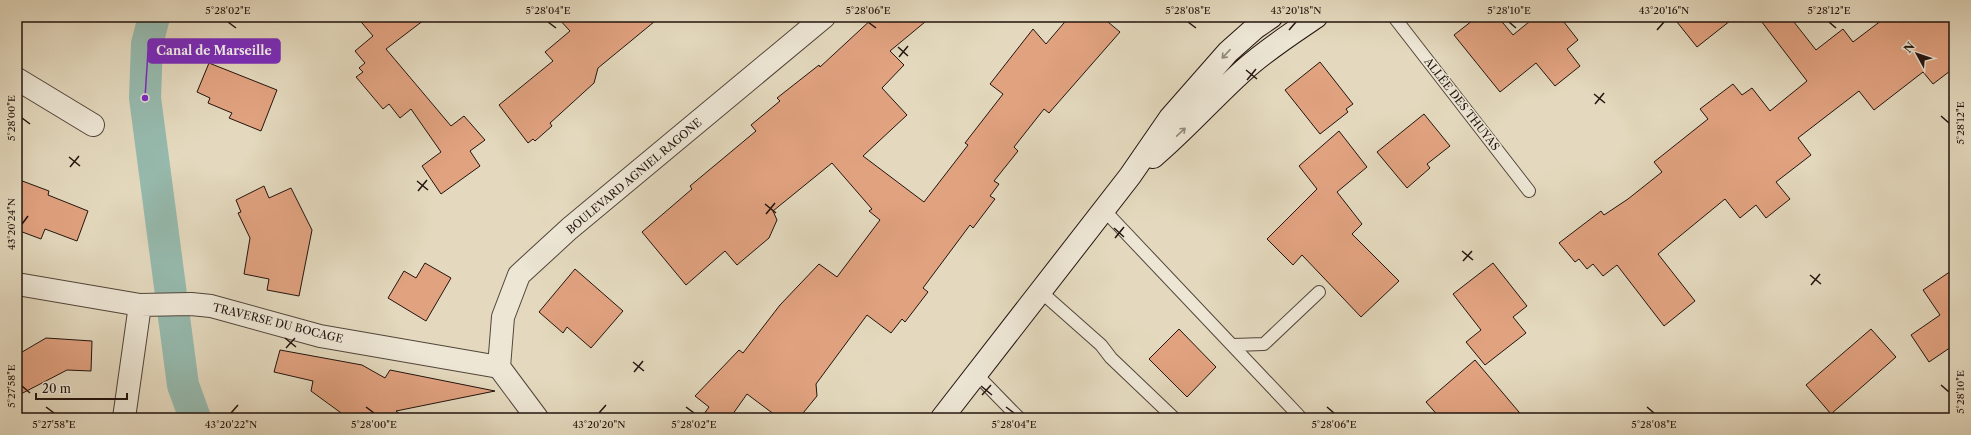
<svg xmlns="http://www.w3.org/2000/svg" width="1971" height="435" viewBox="0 0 1971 435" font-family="'Libre Caslon Text',serif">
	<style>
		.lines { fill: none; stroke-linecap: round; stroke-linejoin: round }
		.canal { stroke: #96baae; stroke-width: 32 }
		.building { fill: #e1a280; stroke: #22140e }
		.lane-casing { stroke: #52453a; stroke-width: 14 }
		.street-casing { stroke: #52453a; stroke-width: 24 }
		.secondary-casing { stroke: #22140e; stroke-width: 24 }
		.lane { stroke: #ede6d5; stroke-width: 12 }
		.street { stroke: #ede6d5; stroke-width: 22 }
		.secondary { stroke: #ede6d5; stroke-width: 22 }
		.oneway { stroke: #92887b }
		.ticks { fill: none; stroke: #22140e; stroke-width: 1.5 }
		.labels { text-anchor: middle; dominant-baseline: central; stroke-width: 3; stroke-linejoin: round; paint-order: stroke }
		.street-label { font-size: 11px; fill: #22140e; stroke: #ede6d5 }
		.leader { fill: none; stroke: #7b2cbf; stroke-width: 1.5 }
		.callout-dot { fill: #7b2cbf; stroke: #ede6d5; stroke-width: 1.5 }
		.callout { fill: #7b2cbf; stroke: #7b2cbf; stroke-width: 1.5 }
		.callout-label { font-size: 12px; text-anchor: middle; font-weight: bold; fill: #fff }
		.neatline { fill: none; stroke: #22140e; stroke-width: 1.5 }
		.ticks-label { font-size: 10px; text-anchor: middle; fill: #22140e }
	</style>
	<rect width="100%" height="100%" fill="#e4d9be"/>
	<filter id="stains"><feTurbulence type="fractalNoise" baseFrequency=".005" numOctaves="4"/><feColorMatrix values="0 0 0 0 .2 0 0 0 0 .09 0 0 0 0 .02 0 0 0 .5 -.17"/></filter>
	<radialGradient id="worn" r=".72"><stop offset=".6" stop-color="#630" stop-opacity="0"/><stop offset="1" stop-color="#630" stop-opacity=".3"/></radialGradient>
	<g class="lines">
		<path class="canal" d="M 154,17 L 147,44 L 145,98 L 183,385 L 195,418"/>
	</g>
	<path class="building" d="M 357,17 L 428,17 L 386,49 L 451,126 L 464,116 L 485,140 L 470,151 L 480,166 L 441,194 L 422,166 L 441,152 L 411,109 L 400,118 L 389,104 L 383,109 L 356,77 L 363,72 L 359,68 L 365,63 L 355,51 L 373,36 Z
		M 557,17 L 660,17 L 598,68 L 594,83 L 550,123 L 552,126 L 535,141 L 533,139 L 528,143 L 499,105 L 553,61 L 545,52 L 570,31 Z
		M 874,17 L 931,17 L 890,51 L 904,65 L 882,88 L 907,115 L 863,156 L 924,202 L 968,145 L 965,143 L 1003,94 L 990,84 L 1033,29 L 1046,44 L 1069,17 L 1102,17 L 1120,32 L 1049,113 L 1044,109 L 1014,147 L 1018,151 L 994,181 L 999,184 L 990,196 L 995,199 L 973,228 L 970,225 L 923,288 L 928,292 L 905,322 L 902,319 L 891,333 L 867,315 L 816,384 L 817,396 L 799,418 L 779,418 L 747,394 L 730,418 L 701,418 L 709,407 L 695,396 L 739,350 L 743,353 L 780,305 L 819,264 L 837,277 L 880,220 L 869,211 L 872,209 L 832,163 L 773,211 L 777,220 L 769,238 L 737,265 L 725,251 L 686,285 L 642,232 L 692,189 L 690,186 L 756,131 L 751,125 L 780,101 L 777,98 L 819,65 L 820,67 Z
		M 1477,17 L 1498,17 L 1513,35 L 1535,17 L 1560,17 L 1578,40 L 1567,49 L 1580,66 L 1555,86 L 1536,63 L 1500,92 L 1454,35 Z
		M 1673,17 L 1735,17 L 1697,47 Z
		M 1758,17 L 1790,17 L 1816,50 L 1843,29 L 1853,42 L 1886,17 L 1954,17 L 1954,68 L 1933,84 L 1923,72 L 1874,110 L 1859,91 L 1798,138 L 1811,155 L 1776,182 L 1790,199 L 1766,218 L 1756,205 L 1740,218 L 1725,199 L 1658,254 L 1695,301 L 1664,326 L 1617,265 L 1603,276 L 1593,264 L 1587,269 L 1579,259 L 1575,262 L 1559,243 L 1601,211 L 1604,215 L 1628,199 L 1662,172 L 1654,162 L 1708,119 L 1700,109 L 1733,84 L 1742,95 L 1752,88 L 1770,111 L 1807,81 Z
		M 1320,62 L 1353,104 L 1346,109 L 1348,112 L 1320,134 L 1285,90 Z
		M 209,63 L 277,90 L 261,131 L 229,118 L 232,113 L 208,103 L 210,98 L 197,92 Z
		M 1424,114 L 1450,146 L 1427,164 L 1430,168 L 1407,188 L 1377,152 Z
		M 1339,131 L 1367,167 L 1337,192 L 1362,224 L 1352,234 L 1399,281 L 1361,317 L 1302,255 L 1293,265 L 1267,239 L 1317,189 L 1299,166 Z
		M 17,179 L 49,191 L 48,195 L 88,211 L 77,241 L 45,229 L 41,239 L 17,230 Z
		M 264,186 L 269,198 L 291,188 L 312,230 L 299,296 L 267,290 L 269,279 L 244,274 L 250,238 L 238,213 L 241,212 L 236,200 Z
		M 425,263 L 451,278 L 426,321 L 388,298 L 404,271 L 416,278 Z
		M 1493,263 L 1527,306 L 1513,317 L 1526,333 L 1485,365 L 1466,342 L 1481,330 L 1453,294 Z
		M 575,269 L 623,311 L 591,348 L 567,327 L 563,333 L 539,312 Z
		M 1954,269 L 1954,345 L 1929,362 L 1911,335 L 1940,315 L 1923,290 Z
		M 1179,329 L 1216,367 L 1187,397 L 1149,359 Z
		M 1871,329 L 1896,357 L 1831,414 L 1806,385 Z
		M 46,338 L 92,341 L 91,371 L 67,370 L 17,396 L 17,355 Z
		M 280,350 L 362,365 L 385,378 L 390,370 L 495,391 L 396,411 L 405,418 L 348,418 L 311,391 L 313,381 L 274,372 Z
		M 1475,360 L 1524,418 L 1440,418 L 1426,402 Z"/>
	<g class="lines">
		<defs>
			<path id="lane" d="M 1394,17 L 1529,191
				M 1104,210 L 1301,418
				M 1040,291 L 1101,345 L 1111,358 L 1174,418
				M 1233,345 L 1264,344 L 1319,292
				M 976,374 L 1019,418"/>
			<path id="street" d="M 17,79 L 93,125
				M 17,284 L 140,305 L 191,304 L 211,306 L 320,336 L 499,367 L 537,418
				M 499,367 L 503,317 L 519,275 L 569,229 L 824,17
				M 124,418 L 140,305"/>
			<path id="secondary" d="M 1153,157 C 1185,130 1213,98 1244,70 C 1266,50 1291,34 1316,17
				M 942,418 L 1130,176 L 1170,118 L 1228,52 L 1255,28 L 1271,17"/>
		</defs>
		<use href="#lane" class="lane-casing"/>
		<use href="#street" class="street-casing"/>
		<use href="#secondary" class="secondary-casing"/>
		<use href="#lane" class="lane"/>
		<use href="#street" class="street"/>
		<use href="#secondary" class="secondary"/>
	</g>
	<defs><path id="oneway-shaft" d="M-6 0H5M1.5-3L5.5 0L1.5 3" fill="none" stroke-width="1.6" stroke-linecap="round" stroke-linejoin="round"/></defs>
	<g class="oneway">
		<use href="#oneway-shaft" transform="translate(1226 54) rotate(133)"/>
		<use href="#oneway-shaft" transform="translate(1181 132) rotate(-43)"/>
	</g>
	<path class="ticks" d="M 228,22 L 236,28M 548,22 L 556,28M 868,22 L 876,28M 1188,22 L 1196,28M 1509,22 L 1516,28M 1829,22 L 1836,28M 1289,30 L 1296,22M 1657,30 L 1664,22M 898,47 L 908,56M 899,57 L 908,46M 1246,70 L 1257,79M 1247,80 L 1256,69M 1594,94 L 1605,103M 1595,104 L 1604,93M 1941,116 L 1949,123M 22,118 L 30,124M 69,157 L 80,166M 70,167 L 79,156M 417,181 L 428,190M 418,191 L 427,180M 765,204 L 776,213M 766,214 L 775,203M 22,224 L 28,216M 1114,228 L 1124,237M 1115,238 L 1124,227M 1462,251 L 1473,260M 1463,261 L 1472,251M 1810,275 L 1821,284M 1811,285 L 1820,274M 285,338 L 296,347M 286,348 L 295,338M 633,362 L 644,371M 634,372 L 643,361M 1941,385 L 1949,392M 22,386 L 30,393M 981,386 L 992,395M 982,395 L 991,385M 46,407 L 54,413M 366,407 L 374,413M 686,407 L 694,413M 1006,407 L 1014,413M 1327,407 L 1334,413M 1647,407 L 1654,413M 231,413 L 238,405M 599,413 L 606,405"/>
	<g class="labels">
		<g class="street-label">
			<text transform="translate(1462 104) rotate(52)">ALLÉE DES THUYAS</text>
			<text transform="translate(634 176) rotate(-40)">BOULEVARD AGNIEL RAGONE</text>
			<text transform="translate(278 323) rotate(14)">TRAVERSE DU BOCAGE</text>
		</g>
	</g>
	<path class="leader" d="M145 98L148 51"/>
	<circle class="callout-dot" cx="145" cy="98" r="4"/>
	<rect class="callout" x="148" y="39" width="132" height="24" rx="4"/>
	<g class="callout-label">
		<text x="214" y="55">Canal de Marseille</text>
	</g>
	<rect width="1971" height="435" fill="none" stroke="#e4d9be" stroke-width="44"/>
	<g transform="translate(1917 54) rotate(310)" stroke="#ede6d5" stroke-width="3" paint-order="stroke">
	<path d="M0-3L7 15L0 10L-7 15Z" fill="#22140e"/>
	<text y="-6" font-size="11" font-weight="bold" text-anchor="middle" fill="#22140e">N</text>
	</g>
	<path d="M36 393v6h91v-6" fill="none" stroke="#22140e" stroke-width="2"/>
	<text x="42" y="393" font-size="12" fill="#22140e" stroke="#ede6d5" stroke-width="3" paint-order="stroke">20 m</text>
	<rect x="22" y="22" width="1927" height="391" class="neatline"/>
	<g class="ticks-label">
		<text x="228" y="14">5°28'02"E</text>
		<text x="548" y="14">5°28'04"E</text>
		<text x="868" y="14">5°28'06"E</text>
		<text x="1188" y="14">5°28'08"E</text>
		<text x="1296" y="14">43°20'18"N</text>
		<text x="1509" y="14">5°28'10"E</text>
		<text x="1664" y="14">43°20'16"N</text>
		<text x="1829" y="14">5°28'12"E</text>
		<text transform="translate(11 118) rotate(-90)" y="4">5°28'00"E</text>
		<text transform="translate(1960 123) rotate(-90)" y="4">5°28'12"E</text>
		<text transform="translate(11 224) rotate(-90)" y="4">43°20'24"N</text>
		<text transform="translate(11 386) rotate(-90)" y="4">5°27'58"E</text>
		<text transform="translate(1960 392) rotate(-90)" y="4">5°28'10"E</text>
		<text x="54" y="428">5°27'58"E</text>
		<text x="231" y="428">43°20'22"N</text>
		<text x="374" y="428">5°28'00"E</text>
		<text x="599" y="428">43°20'20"N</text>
		<text x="694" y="428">5°28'02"E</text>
		<text x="1014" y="428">5°28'04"E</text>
		<text x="1334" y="428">5°28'06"E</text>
		<text x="1654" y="428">5°28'08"E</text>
	</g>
	<rect width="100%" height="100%" filter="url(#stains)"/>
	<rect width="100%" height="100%" fill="url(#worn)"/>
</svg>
